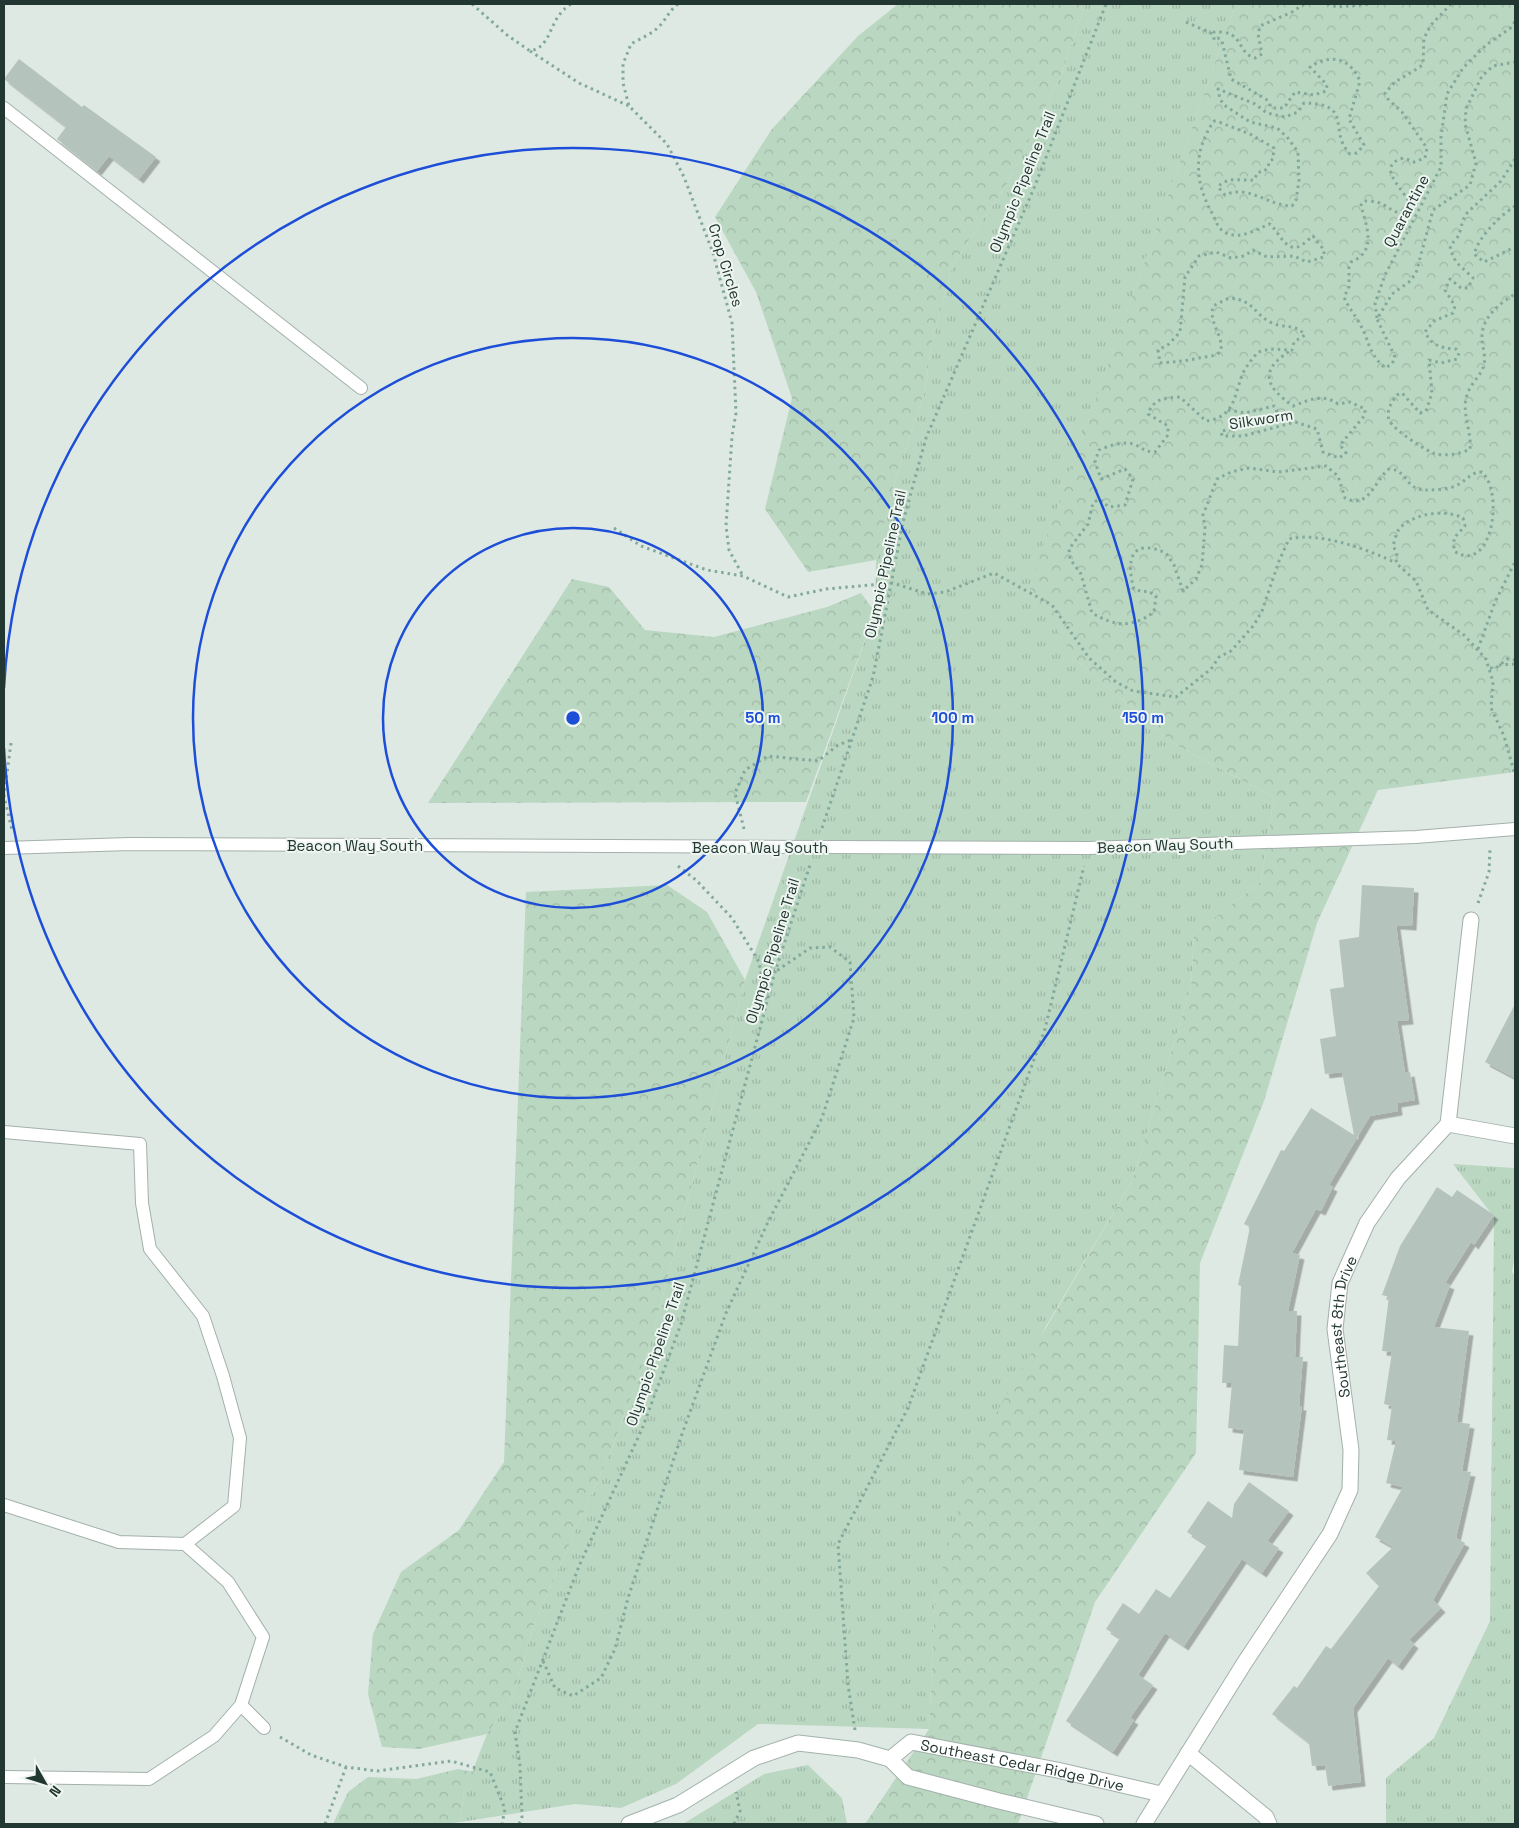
<svg xmlns="http://www.w3.org/2000/svg" width="1519" height="1828" viewBox="0 0 1519 1828" font-family="'Space Grotesk',sans-serif">
	<style>
		.grass { fill: url(#grass-tufts) }
		.forest { fill: url(#forest-crowns) }
		.building { fill: #b5c3bd; filter: url(#shadow) }
		.lines { fill: none; stroke-linecap: round; stroke-linejoin: round }
		.lane-casing { stroke: #a3b0ab; stroke-width: 14 }
		.street-casing { stroke: #a3b0ab; stroke-width: 17 }
		.secondary-casing { stroke: #a0b3ab; stroke-width: 17 }
		.path { stroke: #83a99c; stroke-width: 3; stroke-dasharray: 2.5 4; stroke-linecap: butt }
		.lane { stroke: #fff; stroke-width: 12 }
		.street { stroke: #fff; stroke-width: 15 }
		.secondary { stroke: #fff; stroke-width: 15 }
		.ring { fill: none; stroke: #1d4ed8; stroke-width: 2.5 }
		.labels { text-anchor: middle; dominant-baseline: central; stroke-width: 4; stroke-linejoin: round; paint-order: stroke }
		.street-label { font-size: 15px; fill: #223731; stroke: #eff6f2 }
		.centre { fill: #1d4ed8; stroke: #eff6f2; stroke-width: 2.5 }
		.ring-label { font-size: 15px; text-anchor: middle; font-weight: bold; fill: #1d4ed8; stroke: #eff6f2; stroke-width: 4; stroke-linejoin: round; paint-order: stroke }
	</style>
	<defs>
		<pattern id="grass-tufts" width="24" height="20" patternUnits="userSpaceOnUse" patternTransform="scale(1.25)"><rect width="24" height="20" fill="#bad7c1"/><path d="M3 7l-1-3M5 7V3M7 7l1-3M15 17l-1-3M17 17v-4M19 17l1-3" fill="none" stroke="#a0b9a6"/></pattern>
		<pattern id="forest-crowns" width="20" height="18" patternUnits="userSpaceOnUse" patternTransform="scale(1.25)"><rect width="20" height="18" fill="#bad7c1"/><path d="M2 6a3 3 0 1 1 6 0M12 15a3 3 0 1 1 6 0" fill="none" stroke="#a0b9a6"/></pattern>
		<filter id="shadow"><feDropShadow dx="4.5" dy="4.5" stdDeviation="0" flood-color="#0004"/></filter>
	</defs>
	<rect width="100%" height="100%" fill="#dfe9e4"/>
	<path class="grass" d="M 1085,4 L 1236,4 L 1039,560 L 1032,585 L 1076,660 L 1174,744 L 1274,797 L 1261,881 L 1194,934 L 1191,987 L 1132,1181 L 1045,1328 L 935,1595 L 929,1729 L 758,1724 L 676,1784 L 621,1808 L 575,1804 L 460,1822 L 464,1793 L 487,1734 L 512,1698 L 535,1621 L 611,1451 L 649,1349 L 745,980 L 875,612 L 876,560 L 894,483 L 925,391 L 931,347 L 953,264 L 1009,181 L 1062,73 Z
		M 1453,1164 L 1515,1168 L 1515,1254 L 1512,1272 L 1515,1276 L 1515,1824 L 1386,1824 L 1386,1778 L 1434,1738 L 1490,1621 L 1494,1217 Z
		M 808,1765 L 842,1798 L 847,1824 L 683,1824 L 764,1774 Z"/>
	<path class="forest" d="M 898,4 L 1085,4 L 1062,73 L 1009,181 L 953,264 L 931,347 L 925,391 L 894,483 L 876,560 L 808,572 L 765,509 L 792,398 L 756,292 L 715,217 L 772,129 L 858,36 Z
		M 1236,4 L 1515,4 L 1515,772 L 1378,790 L 1317,923 L 1264,1101 L 1200,1263 L 1196,1453 L 1095,1602 L 1018,1824 L 865,1824 L 929,1729 L 935,1595 L 975,1449 L 1132,1181 L 1191,987 L 1194,934 L 1261,881 L 1274,797 L 1174,744 L 1076,660 L 1029,587 Z
		M 572,579 L 609,587 L 645,630 L 714,637 L 827,607 L 861,593 L 875,612 L 806,802 L 428,803 Z
		M 667,885 L 707,912 L 745,980 L 649,1349 L 611,1451 L 535,1621 L 512,1698 L 487,1734 L 419,1749 L 382,1747 L 368,1694 L 373,1634 L 401,1572 L 459,1530 L 504,1462 L 526,892 Z
		M 458,1769 L 474,1772 L 464,1793 L 460,1822 L 444,1824 L 333,1824 L 348,1792 L 368,1777 L 416,1779 Z"/>
	<path class="building" d="M 19,59 L 82,107 L 84,105 L 156,157 L 139,179 L 109,156 L 97,171 L 57,139 L 66,127 L 4,79 Z
		M 1362,885 L 1414,888 L 1412,926 L 1396,925 L 1409,1020 L 1397,1021 L 1405,1073 L 1410,1072 L 1415,1100 L 1397,1103 L 1398,1111 L 1370,1116 L 1329,1185 L 1333,1187 L 1321,1211 L 1316,1209 L 1292,1253 L 1300,1255 L 1288,1311 L 1297,1311 L 1295,1357 L 1303,1357 L 1299,1406 L 1302,1406 L 1293,1477 L 1239,1470 L 1244,1430 L 1228,1428 L 1232,1383 L 1222,1383 L 1224,1345 L 1238,1346 L 1241,1286 L 1238,1285 L 1250,1227 L 1244,1224 L 1281,1150 L 1284,1151 L 1311,1108 L 1354,1135 L 1342,1072 L 1325,1074 L 1320,1039 L 1336,1036 L 1330,989 L 1344,987 L 1339,940 L 1359,937 Z
		M 1515,1004 L 1515,1078 L 1485,1062 Z
		M 1437,1187 L 1452,1197 L 1457,1190 L 1494,1215 L 1474,1245 L 1471,1242 L 1445,1283 L 1450,1285 L 1434,1327 L 1469,1331 L 1457,1422 L 1470,1424 L 1462,1471 L 1471,1472 L 1456,1538 L 1465,1543 L 1433,1600 L 1441,1608 L 1409,1640 L 1414,1644 L 1398,1666 L 1388,1658 L 1353,1708 L 1361,1782 L 1328,1786 L 1325,1765 L 1312,1766 L 1309,1743 L 1272,1714 L 1294,1686 L 1297,1688 L 1326,1646 L 1331,1649 L 1379,1586 L 1366,1573 L 1393,1547 L 1375,1537 L 1403,1487 L 1386,1483 L 1396,1441 L 1387,1440 L 1392,1406 L 1384,1404 L 1392,1352 L 1382,1351 L 1389,1297 L 1382,1295 L 1400,1246 Z
		M 1249,1482 L 1289,1511 L 1267,1541 L 1279,1548 L 1262,1573 L 1242,1559 L 1184,1646 L 1165,1633 L 1138,1675 L 1153,1685 L 1130,1718 L 1134,1720 L 1113,1752 L 1066,1721 L 1120,1638 L 1106,1629 L 1123,1603 L 1139,1614 L 1156,1589 L 1170,1598 L 1207,1545 L 1187,1532 L 1208,1501 L 1232,1518 L 1234,1504 Z"/>
	<g class="lines">
		<defs>
			<path id="lane" d="M 4,108 L 361,388
				M 4,848 L 130,844 L 1088,848 L 1416,837 L 1515,829
				M 4,1132 L 140,1144 L 142,1203 L 150,1249 L 203,1316 L 223,1376 L 240,1438 L 234,1506 L 185,1544
				M 4,1505 L 119,1542 L 185,1544 L 228,1582 L 263,1637 L 241,1705 L 214,1736 L 149,1779 L 4,1777
				M 241,1705 L 264,1728"/>
			<g id="street">
				<path d="M 1448,1124 L 1515,1136"/>
				<path d="M 1188,1753 L 1266,1817 L 1269,1824"/>
				<path id="s1" d="M 1096,1824 L 999,1801 L 908,1777 L 890,1759 L 911,1742 L 1057,1770 L 1161,1794"/>
				<path id="s2" d="M 1144,1824 L 1245,1662 L 1330,1534 L 1350,1490 L 1351,1450 L 1335,1329 L 1340,1283 L 1367,1223 L 1398,1178 L 1448,1124 L 1471,920"/>
			</g>
			<path id="secondary" d="M 629,1824 L 678,1805 L 754,1758 L 798,1743 L 858,1750 L 890,1759"/>
		</defs>
		<use href="#lane" class="lane-casing"/>
		<use href="#street" class="street-casing"/>
		<use href="#secondary" class="secondary-casing"/>
		<path class="path" d="M 472,4 L 507,35 L 530,51 C 554,46 547,19 571,4
			M 678,4 C 670,10 668,16 662,23 C 655,33 641,38 631,44 L 623,64 L 623,83 L 629,106 L 667,144 L 684,177 L 713,253 L 732,323 L 736,413 L 732,436 L 726,526 L 729,550 L 743,576
			M 1304,4 L 1292,12 L 1260,26 L 1258,34 L 1262,54 L 1255,58 C 1236,53 1245,30 1214,32 L 1214,40 L 1218,38 L 1222,41 L 1231,79 L 1266,99 L 1272,108 L 1284,108 L 1295,92 L 1314,95 L 1326,91 L 1327,85 L 1310,67 C 1331,53 1350,58 1360,81 L 1349,119 L 1364,145 L 1357,153 L 1350,154 C 1327,130 1355,104 1304,103 L 1298,112 L 1285,117 L 1267,113 L 1255,104 L 1218,89 L 1220,99 L 1224,105 L 1250,122 L 1277,128 L 1287,137 L 1298,152 L 1299,181 L 1296,200 L 1292,206 C 1269,206 1248,184 1225,195 L 1218,187 C 1227,176 1242,181 1254,180 L 1258,172 L 1263,172 L 1268,168 L 1269,162 L 1273,159 L 1274,148 L 1250,134 L 1219,122 L 1214,121 C 1192,153 1195,183 1213,215 C 1216,222 1219,230 1226,233 C 1242,240 1256,229 1270,224 C 1279,232 1286,253 1300,246 C 1304,244 1309,239 1313,236 L 1324,250 L 1324,257 L 1307,262 L 1294,256 L 1267,257 L 1253,250 L 1244,256 L 1231,258 L 1216,252 L 1199,256 L 1185,277 L 1180,332 L 1169,344 L 1158,350 L 1160,363 C 1174,362 1186,361 1199,358 C 1209,355 1226,359 1220,339 C 1216,326 1210,320 1213,306 L 1229,298 C 1255,300 1253,314 1272,323 C 1285,329 1295,323 1305,335 L 1294,342 L 1292,350 L 1270,349 L 1258,352 C 1253,358 1248,364 1244,371 C 1234,392 1237,417 1206,421 L 1180,397 C 1164,398 1154,398 1148,414 L 1168,426 L 1168,435 L 1155,452 C 1146,452 1143,449 1136,445 C 1126,440 1108,446 1099,450 L 1095,462 L 1101,479 L 1125,469 L 1133,479 L 1125,505 L 1109,507 L 1099,499 L 1093,503 L 1088,524 L 1069,549 L 1070,559 L 1081,574 L 1092,613 C 1116,627 1132,628 1154,612 L 1156,596 L 1148,591 L 1143,592 L 1134,589 C 1126,561 1130,537 1166,553 L 1174,565 L 1183,591 L 1196,579 L 1202,565 L 1205,527 L 1203,515 L 1217,479 L 1231,472 L 1249,468 L 1279,472 L 1326,466 L 1338,476 L 1345,498 C 1369,510 1374,481 1389,469 C 1407,469 1405,489 1424,490 C 1435,490 1449,490 1459,484 C 1468,479 1471,472 1482,472 C 1505,494 1491,576 1454,551 L 1454,538 L 1465,526 L 1463,518 C 1446,509 1414,513 1400,528 C 1396,532 1395,540 1393,546 L 1397,553 L 1396,563 L 1416,581 L 1428,610 L 1464,635 L 1486,659 L 1493,682 L 1491,708 L 1504,736 L 1515,775
			M 1327,4 L 1337,7 L 1371,4
			M 1451,4 L 1431,25 L 1424,38 L 1423,63 L 1420,67 L 1395,82 L 1385,93 L 1388,99 L 1402,112 L 1427,148 L 1425,158 L 1414,162 L 1404,158 C 1376,165 1399,185 1408,200 C 1401,224 1391,206 1377,202 C 1373,201 1368,201 1365,201 L 1361,205 C 1366,226 1378,251 1351,262 L 1349,267 L 1349,287 L 1344,297 C 1348,307 1353,312 1358,321 C 1370,339 1366,351 1385,368 L 1392,364 L 1395,357 L 1377,319 L 1392,294 L 1409,282 L 1416,273 L 1433,210 L 1470,185 L 1476,163 L 1465,124 L 1466,109 L 1482,76 L 1493,66 L 1515,62
			M 1186,22 L 1213,34
			M 530,51 L 579,83 L 629,106
			M 1515,159 L 1501,181 L 1467,213 C 1461,220 1462,230 1457,238 C 1454,242 1451,243 1450,249 L 1456,262 L 1473,278 L 1468,288 L 1461,288 L 1450,279 L 1445,290 L 1455,306 L 1453,313 L 1434,321 L 1425,332 C 1432,346 1441,348 1456,349 L 1459,353 L 1457,359 L 1441,363 L 1429,360 L 1432,393 L 1426,411 L 1420,413 L 1402,393 L 1397,395 C 1392,402 1386,410 1389,420 C 1394,430 1422,448 1433,453 C 1443,457 1461,454 1470,449 C 1472,432 1461,412 1467,395 C 1470,384 1481,376 1484,365 C 1486,356 1482,346 1482,338 C 1481,318 1500,303 1515,294
			M 1515,206 C 1499,217 1480,235 1474,254 L 1484,262 L 1515,247
			M 1377,318 L 1375,303 L 1385,275 L 1441,167 L 1441,137 L 1447,94 L 1463,68 L 1486,45 L 1512,27 L 1515,21
			M 1228,410 L 1245,413 L 1274,406 L 1277,410 L 1275,416 C 1257,426 1241,428 1221,431 L 1222,436 L 1243,436 L 1295,422 L 1317,429 L 1323,452 L 1339,458 L 1346,453 L 1340,445 L 1365,415 L 1365,409 L 1350,402 L 1338,404 C 1323,393 1309,400 1293,406 C 1266,387 1258,371 1290,351
			M 614,528 L 641,546 L 707,570 L 743,576 L 788,597 L 826,589 L 893,583 L 927,594 L 945,592 L 994,573 L 1052,605 L 1089,658 L 1116,682 L 1133,691 L 1176,697 L 1211,669 L 1219,657 L 1231,651 L 1254,625 L 1262,611 L 1279,561 L 1289,539 C 1319,531 1369,550 1396,563
			M 1478,649 L 1495,602 L 1515,562
			M 1499,665 L 1515,664
			M 1490,668 L 1496,668 L 1507,659 L 1515,660
			M 11,743 L 4,796 L 12,830
			M 822,828 L 873,677 L 903,522 L 926,438 L 1034,188 L 1106,4
			M 744,829 L 735,793 L 745,770 L 768,756 L 818,761 L 838,745 L 851,740
			M 678,866 L 696,880 L 732,918 L 759,962 L 766,1000
			M 1478,903 L 1489,872 L 1490,849
			M 543,1661 L 555,1688 L 573,1696 L 601,1678 L 615,1649 L 628,1598 L 682,1434 L 726,1313 L 769,1220 L 822,1118 L 854,1018 L 850,962 L 830,947 L 810,948 L 775,972
			M 855,1730 L 848,1685 L 838,1544 L 908,1408 L 1045,1029 L 1084,866
			M 280,1737 L 311,1755 L 346,1767 L 377,1771 L 451,1761 L 490,1772 L 505,1809 L 502,1824
			M 325,1824 L 346,1767
			M 519,1824 L 522,1817 L 520,1766 L 515,1732 L 579,1566 L 642,1429 L 681,1324 L 775,972 L 810,865
			M 734,1824 L 740,1811 L 736,1792"/>
		<use href="#lane" class="lane"/>
		<use href="#street" class="street"/>
		<use href="#secondary" class="secondary"/>
	</g>
	<g class="ring">
		<circle cx="573" cy="718" r="190"/>
		<circle cx="573" cy="718" r="380"/>
		<path d="M4 688A570 570 0 1 1 4 748"/>
	</g>
	<g class="labels">
		<g class="street-label">
			<text transform="translate(1022 182) rotate(-68)">Olympic Pipeline Trail</text>
			<text transform="translate(1406 211) rotate(-62)">Quarantine</text>
			<text transform="translate(726 265) rotate(73)">Crop Circles</text>
			<text transform="translate(1261 419) rotate(-9)">Silkworm</text>
			<text transform="translate(885 564) rotate(-78)">Olympic Pipeline Trail</text>
			<text x="355" y="845">Beacon Way South</text>
			<text transform="translate(1165 845) rotate(-2)">Beacon Way South</text>
			<text x="760" y="847">Beacon Way South</text>
			<text transform="translate(772 951) rotate(-73)">Olympic Pipeline Trail</text>
			<text stroke="none"><textPath href="#s2" startOffset="558">Southeast 8th Drive</textPath></text>
			<text transform="translate(655 1354) rotate(-71)">Olympic Pipeline Trail</text>
			<text stroke="none"><textPath href="#s1" startOffset="360">Southeast Cedar Ridge Drive</textPath></text>
		</g>
	</g>
	<circle cx="573" cy="718" r="8" class="centre"/>
	<g class="ring-label">
		<text x="763" y="723">50 m</text>
		<text x="953" y="723">100 m</text>
		<text x="1143" y="723">150 m</text>
	</g>
	<rect width="1519" height="1828" fill="none" stroke="#223731" stroke-width="10"/>
	<g transform="translate(45 1783) rotate(129)" stroke="#eff6f2" stroke-width="4" paint-order="stroke">
	<path d="M0-4L9 19L0 12L-9 19Z" fill="#223731"/>
	<text y="-8" font-size="14" font-weight="bold" text-anchor="middle" fill="#223731">N</text>
	</g>
</svg>
